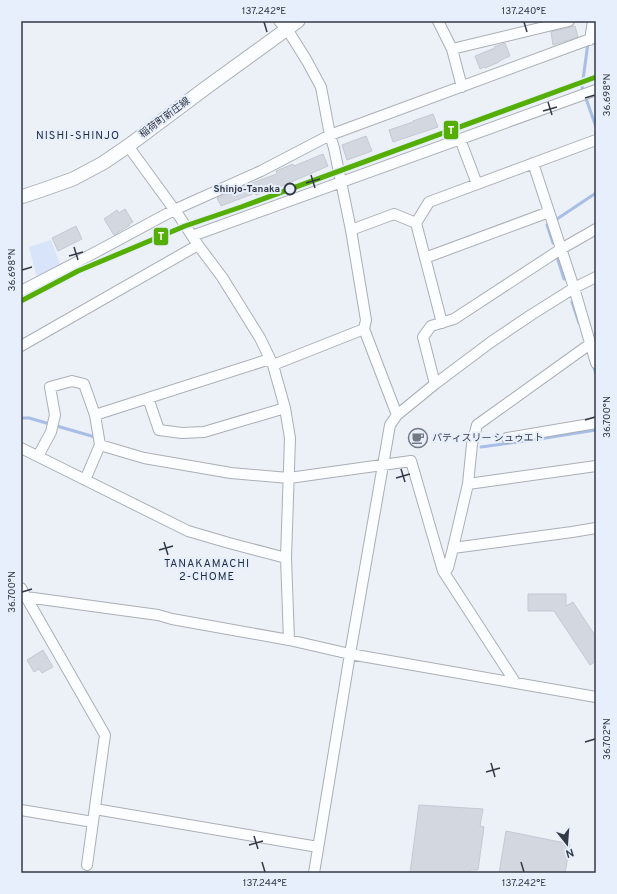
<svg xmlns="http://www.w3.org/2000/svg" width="617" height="894" viewBox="0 0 617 894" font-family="Overpass,'Noto Sans JP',sans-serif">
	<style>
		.green { fill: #d8e4fa }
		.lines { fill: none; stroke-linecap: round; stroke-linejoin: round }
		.stream { stroke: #a7bee7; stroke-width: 3 }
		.building { fill: #d2d7e0; stroke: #c4c9d2 }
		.minor-casing { stroke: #aaafb7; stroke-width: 12 }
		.major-casing { stroke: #aaafb7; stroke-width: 15 }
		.minor { stroke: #fcfdfe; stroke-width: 10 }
		.major { stroke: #fcfdfe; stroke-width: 13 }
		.rail-1-casing { stroke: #e7effc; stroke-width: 8 }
		.rail-1 { stroke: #55ae04; stroke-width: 5 }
		.ticks { fill: none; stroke: #333a47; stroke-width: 1.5 }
		.stop-dot { fill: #e7effc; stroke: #333a47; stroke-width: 2 }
		.labels { text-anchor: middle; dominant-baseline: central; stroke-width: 4; stroke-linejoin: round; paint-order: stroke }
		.street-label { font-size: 10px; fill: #333a47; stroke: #e7effc }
		.stop-label { font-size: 10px; font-weight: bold; fill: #333a47; stroke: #e7effc; text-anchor: end }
		.poi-label { font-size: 10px; fill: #333a47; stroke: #e7effc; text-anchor: start }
		.neighbourhood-label { font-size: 11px; letter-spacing: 1px; fill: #1d2a43; stroke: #e7effc }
		.line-badge { stroke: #e7effc; stroke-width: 1.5 }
		.badge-label { font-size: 11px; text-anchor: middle; font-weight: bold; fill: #fff }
		.neatline { fill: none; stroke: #333a47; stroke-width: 1.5 }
		.ticks-label { font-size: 10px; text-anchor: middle; fill: #333a47 }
	</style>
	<rect width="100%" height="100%" fill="#ecf0f7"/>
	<path class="green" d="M 51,240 L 61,267 L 37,278 L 29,247 Z"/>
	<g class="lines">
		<path class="stream" d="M 588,43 L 582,87 L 596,127
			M 557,219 L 596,193
			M 547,225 L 553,243
			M 557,257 L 564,279
			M 572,302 L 579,323
			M 593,365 L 596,374
			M 21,418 L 29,418 L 95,437
			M 481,447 L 539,439 L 596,430"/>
	</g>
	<path class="building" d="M 575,26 L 578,37 L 553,45 L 551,32 Z
		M 505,43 L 510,56 L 499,61 L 499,62 L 485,68 L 484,67 L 480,69 L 475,56 L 495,48 L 494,47 Z
		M 433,114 L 438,127 L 393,142 L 389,130 L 413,122 L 413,121 Z
		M 366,136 L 372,151 L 347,160 L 342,145 Z
		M 323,154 L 328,166 L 282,186 L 256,195 L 255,193 L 221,206 L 217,198 L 246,185 L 277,174 L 276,171 L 293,164 L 294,166 Z
		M 125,209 L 133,222 L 129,224 L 130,225 L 114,235 L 104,219 L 117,210 L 119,213 Z
		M 76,226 L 82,239 L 58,251 L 52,238 Z
		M 528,594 L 566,594 L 566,606 L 573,602 L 596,637 L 596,661 L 590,665 L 554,611 L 528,611 Z
		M 43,650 L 53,667 L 42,673 L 39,669 L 34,672 L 27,660 Z
		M 419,805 L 483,809 L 480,826 L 484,827 L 478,870 L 470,870 L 470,873 L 410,873 Z
		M 506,831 L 570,844 L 565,873 L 499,873 Z"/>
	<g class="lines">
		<defs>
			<path id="minor" d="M 279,21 L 287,29 L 307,61 L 321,87 L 330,135 L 334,148 L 351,230 L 366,320 L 364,329 L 397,415
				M 438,21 L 452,49 L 462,87
				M 590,40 L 593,21
				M 452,49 L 569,21
				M 460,139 L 477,184
				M 128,146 L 179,216 L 198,245 L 222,277 L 260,338 L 273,365 L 285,408 L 290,438 L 286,558 L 289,640
				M 533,163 L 574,288 L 596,363
				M 351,230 L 394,214 L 416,223
				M 192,236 L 596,90
				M 425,258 L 549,212
				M 21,291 L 96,252 L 174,210 L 261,171 L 330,135 L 596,37
				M 442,323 L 416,223 L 429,202 L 596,140
				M 590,344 L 477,425 L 472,444 L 468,484 L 453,548 L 572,532 L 596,528
				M 21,346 L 198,245
				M 273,365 L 364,329
				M 435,384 L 423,337 L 431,326 L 454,319 L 561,249 L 596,229
				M 148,398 L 159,430 L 182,433 L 204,432 L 285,408
				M 95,415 L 270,359
				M 507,438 L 596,423
				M 100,445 L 144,458 L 231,473 L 289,478 L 411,461 L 443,571 L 515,682
				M 21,448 L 188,531 L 229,543 L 286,558
				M 38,456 L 51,432 L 55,415 L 50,387 L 72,381 L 84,384 L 95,415 L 100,445 L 85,480
				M 468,484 L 596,466
				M 444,572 L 448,568 L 453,548
				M 21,588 L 26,597 L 158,615 L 172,619 L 289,640 L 350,654 L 596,697
				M 26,597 L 105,735 L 87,865
				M 95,809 L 318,847
				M 21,810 L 93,822
				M 314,873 L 350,654 L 390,425 L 397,415 L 435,384 L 491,342 L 531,315 L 574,288 L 596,277"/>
			<path id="major" d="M 21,197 L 42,190 L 73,179 L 103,163 L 128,146 L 207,87 L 298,21"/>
		</defs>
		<use href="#minor" class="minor-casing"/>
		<use href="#major" class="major-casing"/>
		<use href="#minor" class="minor"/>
		<use href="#major" class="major"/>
		<defs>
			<path id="rail-1" d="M 21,301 L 78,271 L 185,226 L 241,207 L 596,77"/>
		</defs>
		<use href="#rail-1" class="rail-1-casing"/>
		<use href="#rail-1" class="rail-1"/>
	</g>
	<path class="ticks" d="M 264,22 L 267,32M 524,22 L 527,32M 585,98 L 595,95M 548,102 L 552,115M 543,111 L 557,107M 311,175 L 315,188M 306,183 L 320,179M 74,247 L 78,260M 69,256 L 83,252M 22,270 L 32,267M 585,420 L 595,417M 401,469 L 405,482M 396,478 L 410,474M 164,542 L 168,555M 159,550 L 173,546M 22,592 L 32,589M 585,742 L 595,739M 491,763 L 495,777M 486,772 L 500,768M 254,836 L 258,849M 249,845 L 263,841M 262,862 L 265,872M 521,862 L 524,872"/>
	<defs>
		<symbol id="cafe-ring" viewBox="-11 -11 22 22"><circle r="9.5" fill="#e7effc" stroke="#747a85" stroke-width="1.5"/><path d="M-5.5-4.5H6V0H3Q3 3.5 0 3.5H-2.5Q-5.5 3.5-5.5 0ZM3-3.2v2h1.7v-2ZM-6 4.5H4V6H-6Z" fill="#747a85"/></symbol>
	</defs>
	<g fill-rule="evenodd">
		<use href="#cafe-ring" x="407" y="427" width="22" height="22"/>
	</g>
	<circle class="stop-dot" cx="290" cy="189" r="5.5"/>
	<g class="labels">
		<g class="street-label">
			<text transform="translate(165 118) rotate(-37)">稲荷町新庄線</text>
		</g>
		<g class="stop-label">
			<text x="280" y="189">Shinjo-Tanaka</text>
		</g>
		<g class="poi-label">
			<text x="432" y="438">パティスリー シュゥエト</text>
		</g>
		<g class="neighbourhood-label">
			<text x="78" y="136">NISHI-SHINJO</text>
			<text x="207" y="564">TANAKAMACHI<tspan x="207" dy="13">2-CHOME</tspan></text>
		</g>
	</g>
	<g class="line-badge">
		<rect x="443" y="120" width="16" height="20" rx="4" fill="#55ae04"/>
		<rect x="153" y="227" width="16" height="19" rx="4" fill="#55ae04"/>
	</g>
	<g class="badge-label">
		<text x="451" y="134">T</text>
		<text x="161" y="240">T</text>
	</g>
	<rect width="617" height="894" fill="none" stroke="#e7effc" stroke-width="44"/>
	<g transform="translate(567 844) rotate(163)" stroke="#e7effc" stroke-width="3" paint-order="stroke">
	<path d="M0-3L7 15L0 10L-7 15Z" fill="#333a47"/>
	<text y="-6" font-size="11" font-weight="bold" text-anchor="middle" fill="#333a47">N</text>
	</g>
	<rect x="22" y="22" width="573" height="850" class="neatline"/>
	<g class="ticks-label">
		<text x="264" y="14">137.242°E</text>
		<text x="524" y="14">137.240°E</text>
		<text transform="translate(606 95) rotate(-90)" y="4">36.698°N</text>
		<text transform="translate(11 270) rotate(-90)" y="4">36.698°N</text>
		<text transform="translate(606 417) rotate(-90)" y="4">36.700°N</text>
		<text transform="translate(11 592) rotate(-90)" y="4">36.700°N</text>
		<text transform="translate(606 739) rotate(-90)" y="4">36.702°N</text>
		<text x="265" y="886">137.244°E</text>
		<text x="524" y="886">137.242°E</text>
	</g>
</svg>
